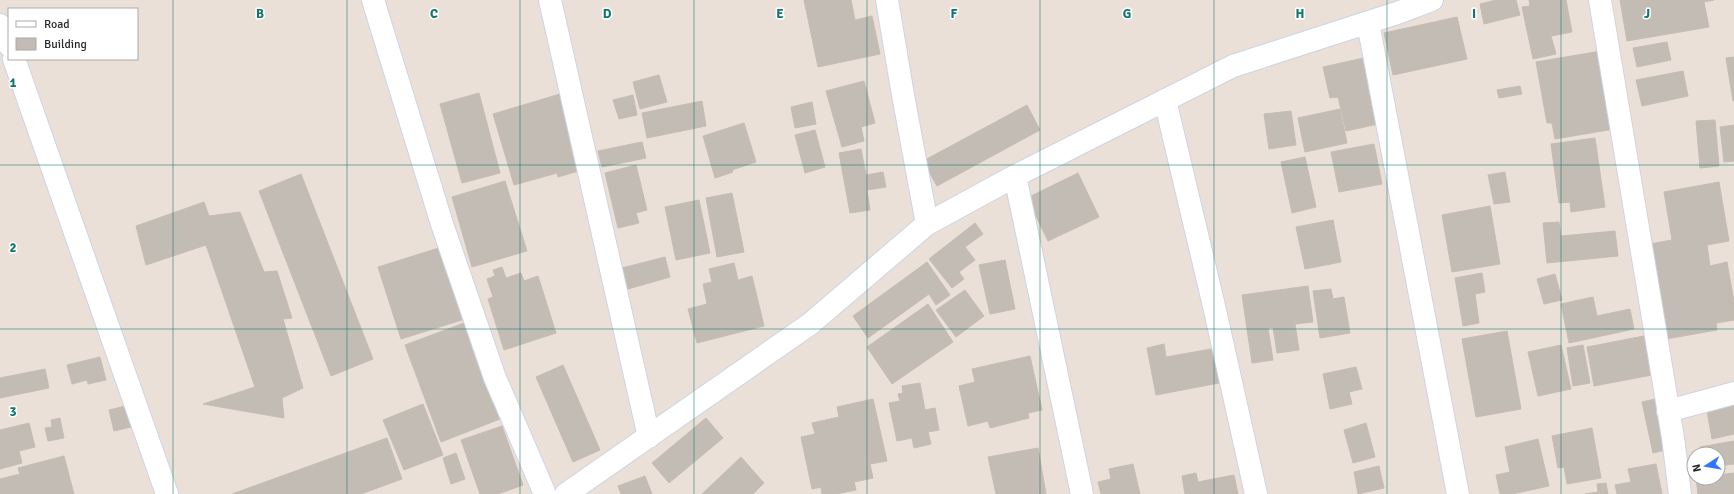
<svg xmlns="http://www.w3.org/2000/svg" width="1734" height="494" viewBox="0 0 1734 494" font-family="Signika,sans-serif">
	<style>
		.building { fill: #c2bcb4; stroke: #c6bcb2 }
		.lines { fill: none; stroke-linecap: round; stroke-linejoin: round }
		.minor-casing { stroke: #cdd4e2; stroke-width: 24 }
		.minor { stroke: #fff; stroke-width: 22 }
		.grid { fill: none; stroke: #0f766e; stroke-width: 1; stroke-opacity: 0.55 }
		.grid-label { font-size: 13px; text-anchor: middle; font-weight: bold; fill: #0f766e; stroke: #fff; stroke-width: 3; stroke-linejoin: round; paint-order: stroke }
	</style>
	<rect width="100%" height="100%" fill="#ebe0d8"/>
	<path class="building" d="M 804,0 L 851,0 L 855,20 L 872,16 L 880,54 L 818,67 Z
		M 1496,0 L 1516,0 L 1520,15 L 1484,24 L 1480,4 Z
		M 1529,0 L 1566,0 L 1572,32 L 1551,36 L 1556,54 L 1533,59 L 1522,7 L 1530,6 Z
		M 1620,0 L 1714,0 L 1704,2 L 1709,27 L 1627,41 Z
		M 1457,17 L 1467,59 L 1393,75 L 1384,33 Z
		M 1667,42 L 1671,60 L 1637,67 L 1633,48 Z
		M 1601,51 L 1614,129 L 1555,139 L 1552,123 L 1547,123 L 1536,62 Z
		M 1368,57 L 1383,123 L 1346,131 L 1338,97 L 1330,98 L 1323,67 Z
		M 1734,57 L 1734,100 L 1733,101 L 1726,58 Z
		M 1683,71 L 1688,96 L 1642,106 L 1636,80 Z
		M 659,75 L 667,102 L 640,109 L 633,82 Z
		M 864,81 L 875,123 L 861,127 L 864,141 L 842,147 L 826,91 Z
		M 1520,86 L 1522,94 L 1499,98 L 1497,90 Z
		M 479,93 L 500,173 L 462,183 L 440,104 Z
		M 560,94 L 582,170 L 558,177 L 557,173 L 514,185 L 493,114 Z
		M 633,95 L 637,115 L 619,119 L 613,100 Z
		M 702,101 L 706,126 L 647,138 L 642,113 Z
		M 812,102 L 816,124 L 795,128 L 791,107 Z
		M 1027,105 L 1040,130 L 937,186 L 923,161 Z
		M 1340,109 L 1347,143 L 1305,152 L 1298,118 Z
		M 1291,111 L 1296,145 L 1269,149 L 1264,114 Z
		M 1715,120 L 1719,166 L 1700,168 L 1696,121 Z
		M 744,123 L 756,162 L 732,170 L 733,172 L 715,178 L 703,136 Z
		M 1734,125 L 1734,161 L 1724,162 L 1720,127 Z
		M 815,130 L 825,167 L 805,173 L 795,135 Z
		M 1595,138 L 1605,207 L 1571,212 L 1570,202 L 1559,203 L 1551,144 Z
		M 642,142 L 646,158 L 602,167 L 598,151 Z
		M 1374,144 L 1382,184 L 1339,192 L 1331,152 Z
		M 861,149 L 866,175 L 883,172 L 886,187 L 867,190 L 870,210 L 850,213 L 839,153 Z
		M 1305,157 L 1316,207 L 1292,213 L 1281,162 Z
		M 636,165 L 647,210 L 636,213 L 639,223 L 618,228 L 605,173 Z
		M 1505,172 L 1510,202 L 1494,204 L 1488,175 Z
		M 1078,173 L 1099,217 L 1048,241 L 1027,198 Z
		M 301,174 L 373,359 L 331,376 L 259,191 Z
		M 505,181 L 527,251 L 472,267 L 452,197 Z
		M 1719,182 L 1729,241 L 1707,245 L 1710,266 L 1727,262 L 1734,302 L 1734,320 L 1716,323 L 1717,330 L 1666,339 L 1650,244 L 1672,240 L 1664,192 Z
		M 732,193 L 744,252 L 717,257 L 706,198 Z
		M 699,200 L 710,253 L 676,260 L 665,207 Z
		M 204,202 L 209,216 L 240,212 L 264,272 L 277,271 L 292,318 L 283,319 L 303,388 L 282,398 L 284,418 L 203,404 L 255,387 L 206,245 L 146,265 L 136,226 Z
		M 1490,206 L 1500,264 L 1452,272 L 1442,215 Z
		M 1333,220 L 1341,262 L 1305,269 L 1296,227 Z
		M 1559,222 L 1561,236 L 1615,231 L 1618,256 L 1547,263 L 1543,223 Z
		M 975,223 L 983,234 L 965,247 L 975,260 L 959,272 L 964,279 L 952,288 L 929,259 Z
		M 442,247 L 465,319 L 401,339 L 378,267 Z
		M 665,257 L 670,277 L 628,289 L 622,268 Z
		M 1005,260 L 1015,309 L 990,314 L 979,265 Z
		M 927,262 L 950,295 L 936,305 L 929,294 L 868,338 L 853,316 Z
		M 734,263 L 738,280 L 752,276 L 764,326 L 697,343 L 688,309 L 707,304 L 703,284 L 712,282 L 709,269 Z
		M 502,267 L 506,278 L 521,273 L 524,281 L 538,276 L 556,333 L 504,350 L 488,299 L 493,297 L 487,279 L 495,276 L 493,270 Z
		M 1482,273 L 1485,292 L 1475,294 L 1479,323 L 1463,326 L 1455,278 Z
		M 1555,274 L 1562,300 L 1544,304 L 1537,279 Z
		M 1308,286 L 1313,322 L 1295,324 L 1299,350 L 1277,353 L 1273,327 L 1268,328 L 1273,360 L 1252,363 L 1242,295 Z
		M 1331,289 L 1333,299 L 1344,297 L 1350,333 L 1320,338 L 1313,291 Z
		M 965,290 L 984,316 L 956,337 L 936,310 Z
		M 1593,297 L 1597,316 L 1630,309 L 1634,329 L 1569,343 L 1561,304 Z
		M 928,304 L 953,342 L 892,384 L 867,347 Z
		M 464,323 L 500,419 L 441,442 L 405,345 Z
		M 1507,331 L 1521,409 L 1476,417 L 1462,339 Z
		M 1644,336 L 1652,375 L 1594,386 L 1587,347 Z
		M 1164,344 L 1166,357 L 1217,348 L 1224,382 L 1156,395 L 1147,348 Z
		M 1561,345 L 1571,389 L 1538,396 L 1528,352 Z
		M 1583,345 L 1590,383 L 1573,386 L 1567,348 Z
		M 1030,356 L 1042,410 L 1028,413 L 1029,418 L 990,428 L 988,421 L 968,426 L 959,386 L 975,382 L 972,369 Z
		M 100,357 L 106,380 L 88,384 L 87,380 L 72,384 L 67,365 Z
		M 563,365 L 600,450 L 573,462 L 536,377 Z
		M 1356,367 L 1362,389 L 1349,392 L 1352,404 L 1330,409 L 1323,374 Z
		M 45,369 L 49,388 L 0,398 L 0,378 Z
		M 920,383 L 925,410 L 935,408 L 939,430 L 928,432 L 931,444 L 914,448 L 912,438 L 897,441 L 889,403 L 900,401 L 898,394 L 903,393 L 902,386 Z
		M 873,399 L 887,461 L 870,464 L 873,478 L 854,482 L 856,490 L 836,494 L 822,494 L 821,487 L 812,489 L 801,437 L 815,434 L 812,423 L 839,417 L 837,407 Z
		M 1655,399 L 1666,450 L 1653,453 L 1642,402 Z
		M 423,404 L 443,455 L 404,470 L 383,420 Z
		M 130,405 L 135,426 L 114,431 L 109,410 Z
		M 1734,405 L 1734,434 L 1712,439 L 1707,411 Z
		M 60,418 L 64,438 L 48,441 L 45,428 L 52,427 L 51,420 Z
		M 706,418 L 723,438 L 669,483 L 652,463 Z
		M 29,423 L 35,447 L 19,451 L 22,463 L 0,469 L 0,430 Z
		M 1366,423 L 1375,457 L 1353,463 L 1344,430 Z
		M 502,426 L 523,485 L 498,494 L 480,494 L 461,440 Z
		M 1592,428 L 1601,478 L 1567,484 L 1564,467 L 1558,468 L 1552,436 Z
		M 387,438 L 402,479 L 361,494 L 232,494 Z
		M 1538,439 L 1549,486 L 1512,494 L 1500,494 L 1496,475 L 1510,472 L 1505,447 Z
		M 1734,441 L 1734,464 L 1718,466 L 1718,454 L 1701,454 L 1700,447 Z
		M 1038,448 L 1046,494 L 996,494 L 988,457 Z
		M 456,453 L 465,479 L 451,484 L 443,458 Z
		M 64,456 L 74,494 L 0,494 L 0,479 L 20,474 L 18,468 Z
		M 741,457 L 764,483 L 753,494 L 702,494 Z
		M 1133,464 L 1140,494 L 1101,494 L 1098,482 L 1111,479 L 1109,469 Z
		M 1656,464 L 1662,494 L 1617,494 L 1615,485 L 1631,482 L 1628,469 Z
		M 1379,466 L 1384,488 L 1358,494 L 1354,472 Z
		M 1196,473 L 1198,482 L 1234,475 L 1238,494 L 1185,494 L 1182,476 Z
		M 1734,473 L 1734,494 L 1698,494 L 1696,478 L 1718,478 L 1718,475 Z
		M 645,476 L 652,494 L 621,494 L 618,486 Z
		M 1606,483 L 1608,494 L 1585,494 L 1598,492 L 1597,484 Z"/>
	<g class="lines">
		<defs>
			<path id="minor" d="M 373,0 L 442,224 L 495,378 L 545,494
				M 550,0 L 649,437
				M 887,0 L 903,95 L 927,224
				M 1600,0 L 1673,438 L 1680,494
				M 1368,23 L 1458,494
				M 0,25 L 9,45
				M 14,59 L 167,494
				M 1165,100 L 1214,306 L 1256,494
				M 1015,176 L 1082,494
				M 1668,411 L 1734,393
				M 566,494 L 810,324 L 927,224 L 1015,176 L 1233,66 L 1400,12 L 1432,0"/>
		</defs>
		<use href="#minor" class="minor-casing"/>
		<use href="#minor" class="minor"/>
	</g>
	<path class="grid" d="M 173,0 L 173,494M 347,0 L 347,494M 520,0 L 520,494M 694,0 L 694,494M 867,0 L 867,494M 1040,0 L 1040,494M 1214,0 L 1214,494M 1387,0 L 1387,494M 1561,0 L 1561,494M 0,165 L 1734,165M 0,329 L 1734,329"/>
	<g class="grid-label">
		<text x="260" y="18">B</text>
		<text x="434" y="18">C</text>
		<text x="607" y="18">D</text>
		<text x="780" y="18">E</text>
		<text x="954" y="18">F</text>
		<text x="1127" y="18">G</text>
		<text x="1300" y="18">H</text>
		<text x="1474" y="18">I</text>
		<text x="1647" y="18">J</text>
		<text x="13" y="87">1</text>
		<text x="13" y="252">2</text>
		<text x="13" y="416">3</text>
	</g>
	<rect x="8" y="8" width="130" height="52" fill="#ffffff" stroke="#a9a9a9"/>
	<rect x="16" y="21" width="20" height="6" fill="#ffffff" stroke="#a9a9a9"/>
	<text x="44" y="28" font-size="12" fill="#282828">Road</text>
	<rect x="16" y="38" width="20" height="12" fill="#c2bcb4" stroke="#a9a9a9"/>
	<text x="44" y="48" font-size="12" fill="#282828">Building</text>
	<g transform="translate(1706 466) rotate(258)"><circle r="19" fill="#ffffff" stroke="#a9a9a9"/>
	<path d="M0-3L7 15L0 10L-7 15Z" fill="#3174ff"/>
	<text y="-6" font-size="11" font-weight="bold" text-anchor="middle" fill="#282828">N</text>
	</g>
</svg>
